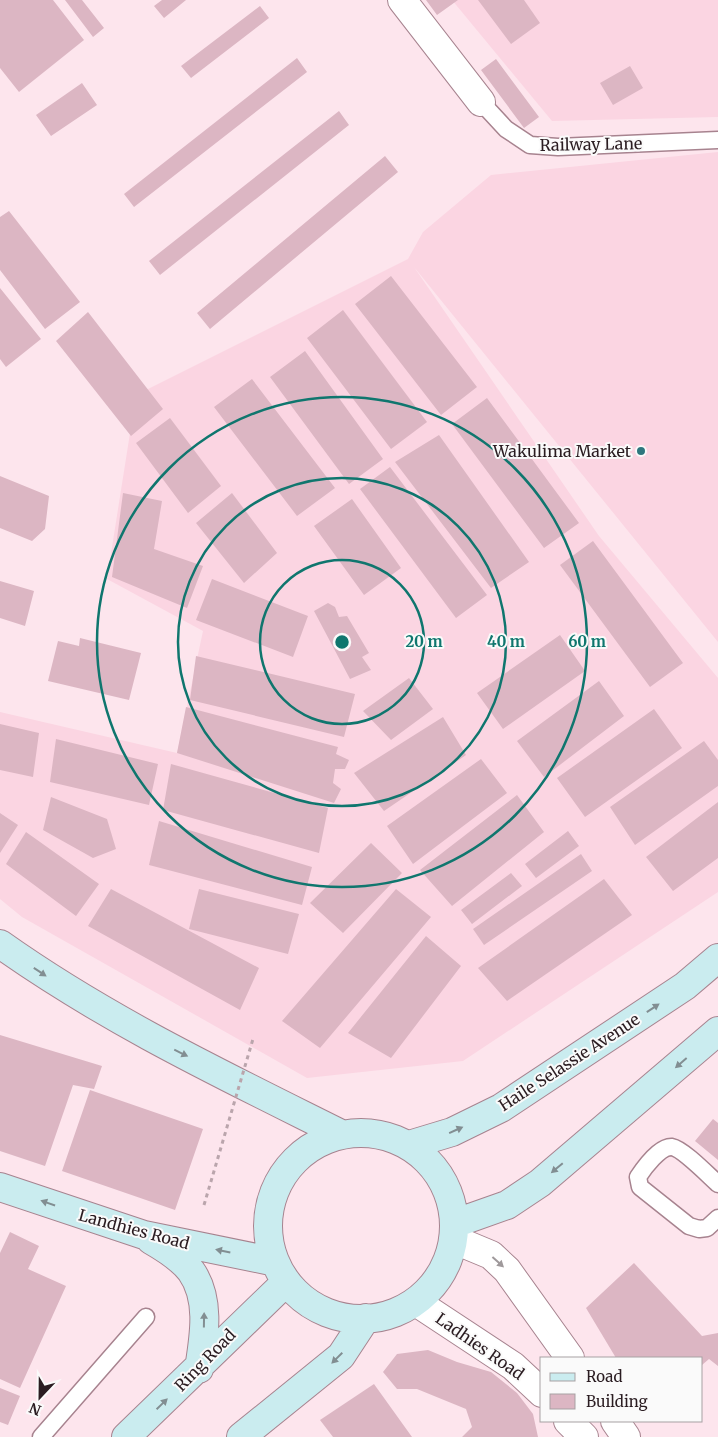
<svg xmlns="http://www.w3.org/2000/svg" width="718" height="1437" viewBox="0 0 718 1437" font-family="Merriweather,serif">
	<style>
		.built { fill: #fbd5e2 }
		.building { fill: #dcb6c3 }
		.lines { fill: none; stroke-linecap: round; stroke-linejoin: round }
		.service-casing { stroke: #a7838f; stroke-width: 19 }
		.minor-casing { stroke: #a7838f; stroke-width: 30 }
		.tertiary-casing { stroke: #a7838f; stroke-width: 30 }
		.secondary-casing { stroke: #a7838f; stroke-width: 30 }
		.service { stroke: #fff; stroke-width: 16 }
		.minor { stroke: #fff; stroke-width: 28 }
		.tertiary { stroke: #fff; stroke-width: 28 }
		.secondary { stroke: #caecef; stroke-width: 28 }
		.path-bridge { stroke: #baa5ac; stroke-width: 3; stroke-dasharray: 4 4; stroke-linecap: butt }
		.oneway { fill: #828e92 }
		.oneway2 { fill: #9f999b }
		.ring { fill: none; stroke: #0f766e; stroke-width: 2.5 }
		.poi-dot { fill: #2e777e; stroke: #fafafa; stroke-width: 2 }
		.labels { text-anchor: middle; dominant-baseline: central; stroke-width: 4; stroke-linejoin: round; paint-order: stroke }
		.street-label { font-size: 16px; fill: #2a1c21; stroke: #fafafa }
		.poi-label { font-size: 16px; fill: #2a1c21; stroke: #fafafa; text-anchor: end }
		.centre { fill: #0f766e; stroke: #fafafa; stroke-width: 2.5 }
		.ring-label { font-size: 15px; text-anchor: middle; font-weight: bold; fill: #0f766e; stroke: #fafafa; stroke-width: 4; stroke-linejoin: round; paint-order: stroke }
	</style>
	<rect width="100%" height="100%" fill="#fde5ed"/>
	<path class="built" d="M 452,0 L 718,0 L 718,117 L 552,121 Z
		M 718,152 L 718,642 L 414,267 L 599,536 L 718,678 L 718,892 L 463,1061 L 307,1078 L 22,917 L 0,899 L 0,712 L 177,753 L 203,631 L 107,579 L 136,395 L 408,259 L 423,232 L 491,175 Z"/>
	<path class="building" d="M 0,0 L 53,0 L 84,40 L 19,92 L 0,68 Z
		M 65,0 L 82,0 L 104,28 L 93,37 Z
		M 162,0 L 186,0 L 164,18 L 154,6 Z
		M 426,0 L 458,0 L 437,15 Z
		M 478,0 L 524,0 L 540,23 L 511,44 Z
		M 260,6 L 269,18 L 191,78 L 181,66 Z
		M 297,58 L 307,72 L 134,207 L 124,194 Z
		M 496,59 L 539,117 L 524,128 L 481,70 Z
		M 630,66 L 643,88 L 613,105 L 600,83 Z
		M 82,83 L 97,105 L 51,136 L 36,115 Z
		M 339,111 L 349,125 L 160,275 L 149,261 Z
		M 385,156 L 398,172 L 210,329 L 197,313 Z
		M 9,211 L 80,302 L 45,329 L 0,270 L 0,217 Z
		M 391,276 L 477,387 L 441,415 L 355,304 Z
		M 0,288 L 41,339 L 6,367 L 0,359 Z
		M 343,310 L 427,422 L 391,449 L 307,338 Z
		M 88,312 L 163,409 L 131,436 L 56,341 Z
		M 305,351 L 383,459 L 349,484 L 270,377 Z
		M 252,379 L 335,488 L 297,516 L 214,407 Z
		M 487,398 L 579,523 L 544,548 L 452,424 Z
		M 170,418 L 221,486 L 188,513 L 136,443 Z
		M 439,435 L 529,562 L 491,588 L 395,462 Z
		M 390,467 L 487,595 L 456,618 L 360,489 Z
		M 0,476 L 49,496 L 45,529 L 32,541 L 0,528 Z
		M 123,493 L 162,501 L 154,549 L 203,566 L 187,608 L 112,577 Z
		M 232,493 L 277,553 L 244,583 L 196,523 Z
		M 352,499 L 401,568 L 364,595 L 314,526 Z
		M 593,541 L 683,663 L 650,687 L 560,565 Z
		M 212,579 L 308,616 L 293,657 L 196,620 Z
		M 0,581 L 34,591 L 25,626 L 0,618 Z
		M 328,603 L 335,607 L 339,617 L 347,616 L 369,653 L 362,657 L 371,670 L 350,679 L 314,611 Z
		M 560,635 L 585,671 L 503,729 L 477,693 Z
		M 80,638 L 141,653 L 129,700 L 48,681 L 58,641 L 79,646 Z
		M 196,656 L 355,694 L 344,737 L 190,700 Z
		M 409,678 L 433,709 L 391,740 L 363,711 Z
		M 599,681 L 624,716 L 544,777 L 517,741 Z
		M 186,707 L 338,747 L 336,754 L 349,760 L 345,769 L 335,769 L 333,783 L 341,789 L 334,803 L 177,753 Z
		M 654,709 L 682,748 L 585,817 L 557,778 Z
		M 443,717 L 466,755 L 384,811 L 354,773 Z
		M 0,724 L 39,733 L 33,777 L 0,770 Z
		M 56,739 L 158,764 L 149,805 L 50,782 Z
		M 704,741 L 718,760 L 718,786 L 635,845 L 610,807 Z
		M 481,759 L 507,793 L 413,864 L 387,826 Z
		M 171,764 L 328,808 L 319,853 L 163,810 Z
		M 517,795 L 544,832 L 452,906 L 420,870 Z
		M 51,797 L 107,819 L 116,849 L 93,858 L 43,830 Z
		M 718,802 L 718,858 L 673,891 L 646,857 Z
		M 0,813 L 18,825 L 0,853 Z
		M 159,821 L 312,867 L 302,905 L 149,865 Z
		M 568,831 L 579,846 L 536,878 L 525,864 Z
		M 26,832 L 99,884 L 76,916 L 6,864 Z
		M 371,843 L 402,873 L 343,933 L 310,903 Z
		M 581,854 L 592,871 L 484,945 L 473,929 Z
		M 511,873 L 522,886 L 472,924 L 461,910 Z
		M 604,879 L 632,915 L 507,1001 L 478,968 Z
		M 111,889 L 259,968 L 240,1010 L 88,926 Z
		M 199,889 L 299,914 L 288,954 L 189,929 Z
		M 396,889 L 431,917 L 320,1048 L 282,1021 Z
		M 426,936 L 461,966 L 391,1058 L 348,1033 Z
		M 0,1035 L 102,1066 L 94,1089 L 73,1085 L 45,1166 L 0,1151 Z
		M 90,1090 L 203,1129 L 175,1210 L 62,1171 Z
		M 713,1119 L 718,1123 L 718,1160 L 695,1141 Z
		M 10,1232 L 39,1246 L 28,1269 L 66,1286 L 20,1388 L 0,1379 L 0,1253 Z
		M 634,1263 L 702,1336 L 718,1333 L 718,1366 L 709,1359 L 702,1365 L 702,1358 L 616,1358 L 586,1308 Z
		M 428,1350 L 457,1362 L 491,1372 L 517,1393 L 533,1414 L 538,1437 L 462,1437 L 472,1427 L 466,1409 L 417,1389 L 397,1389 L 383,1372 L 397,1354 Z
		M 374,1384 L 412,1437 L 333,1437 L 320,1420 Z
		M 0,1388 L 20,1396 L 8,1425 L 0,1422 Z"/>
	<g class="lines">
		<defs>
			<path id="service" d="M 481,102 L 506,129 L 530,145 L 558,147 L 718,140
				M 718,1184 C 709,1176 683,1149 672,1147 C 660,1146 644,1168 638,1177 L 640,1187 L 689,1226 L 699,1229 L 707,1228 L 718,1218
				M 41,1437 L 146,1317"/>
			<path id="minor" d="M 402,0 L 481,102"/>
			<path id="tertiary" d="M 455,1240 L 491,1255 L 507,1270 L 570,1358
				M 416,1302 L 513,1366 L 542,1393
				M 568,1421 L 584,1437
				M 615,1421 L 626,1437"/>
			<path id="secondary" d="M 0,944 C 107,1020 225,1076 341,1134
				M268 1226a93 93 0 1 1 186 0a93 93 0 1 1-186 0Z
				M 409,1145 L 452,1132 L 501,1108 L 685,986 L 718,958
				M 0,1187 L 144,1235 L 271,1261
				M 456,1223 L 507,1205 L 540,1183 L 718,1031
				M 151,1240 C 165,1248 181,1258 191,1271 C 211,1299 204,1337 199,1369
				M 126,1437 L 285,1283
				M 241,1437 L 341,1356 L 366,1318"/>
		</defs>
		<use href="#service" class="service-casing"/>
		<use href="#minor" class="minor-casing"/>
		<use href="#tertiary" class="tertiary-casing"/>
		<use href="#secondary" class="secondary-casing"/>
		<use href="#service" class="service"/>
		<use href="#minor" class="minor"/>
		<use href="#tertiary" class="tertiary"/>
		<use href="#secondary" class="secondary"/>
		<path class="path-bridge" d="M 204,1205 L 253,1039"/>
	</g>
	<defs><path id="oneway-solid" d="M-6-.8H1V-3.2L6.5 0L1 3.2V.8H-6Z" transform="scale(1.25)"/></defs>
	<g class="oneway">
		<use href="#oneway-solid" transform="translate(40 972) rotate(34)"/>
		<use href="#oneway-solid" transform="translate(653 1008) rotate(-34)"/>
		<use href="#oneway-solid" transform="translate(181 1053) rotate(26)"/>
		<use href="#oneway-solid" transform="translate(681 1063) rotate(139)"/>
		<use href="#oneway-solid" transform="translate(456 1130) rotate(-24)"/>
		<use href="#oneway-solid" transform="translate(557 1168) rotate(140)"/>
		<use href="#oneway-solid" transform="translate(48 1203) rotate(-161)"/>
		<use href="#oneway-solid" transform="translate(223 1251) rotate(-168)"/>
		<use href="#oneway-solid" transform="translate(204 1320) rotate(-89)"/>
		<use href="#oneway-solid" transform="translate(337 1358) rotate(135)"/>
		<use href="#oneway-solid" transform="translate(162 1404) rotate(-44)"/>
	</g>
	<use class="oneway2" href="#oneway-solid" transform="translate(498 1262) rotate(42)"/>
	<g class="ring">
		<circle cx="342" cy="642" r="82"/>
		<circle cx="342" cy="642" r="164"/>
		<circle cx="342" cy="642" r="245"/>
	</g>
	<circle class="poi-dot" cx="641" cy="451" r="5"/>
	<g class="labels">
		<g class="street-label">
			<text transform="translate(591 144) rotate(-1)">Railway Lane</text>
			<text transform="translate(569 1062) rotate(-33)">Haile Selassie Avenue</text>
			<text transform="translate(134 1229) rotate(15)">Landhies Road</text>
			<text transform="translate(480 1346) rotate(35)">Ladhies Road</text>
			<text transform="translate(205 1360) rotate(-46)">Ring Road</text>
		</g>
		<g class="poi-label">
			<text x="631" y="451">Wakulima Market</text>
		</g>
	</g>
	<circle cx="342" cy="642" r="8" class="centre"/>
	<g class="ring-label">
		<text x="424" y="647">20 m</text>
		<text x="506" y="647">40 m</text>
		<text x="587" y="647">60 m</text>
	</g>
	<rect x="540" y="1357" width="162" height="65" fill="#fafafa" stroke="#a7a1a3"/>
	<rect x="550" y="1373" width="25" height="8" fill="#caecef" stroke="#a7a1a3"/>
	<text x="586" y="1382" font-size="15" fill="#2a1c21">Road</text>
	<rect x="550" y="1394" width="25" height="15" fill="#dcb6c3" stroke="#a7a1a3"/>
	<text x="586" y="1407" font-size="15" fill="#2a1c21">Building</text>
	<g transform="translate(40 1397) rotate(202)" stroke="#fafafa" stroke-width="4" paint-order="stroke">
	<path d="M0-4L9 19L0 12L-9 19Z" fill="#2a1c21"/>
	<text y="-8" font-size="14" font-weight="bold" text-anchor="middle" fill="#2a1c21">N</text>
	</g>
</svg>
